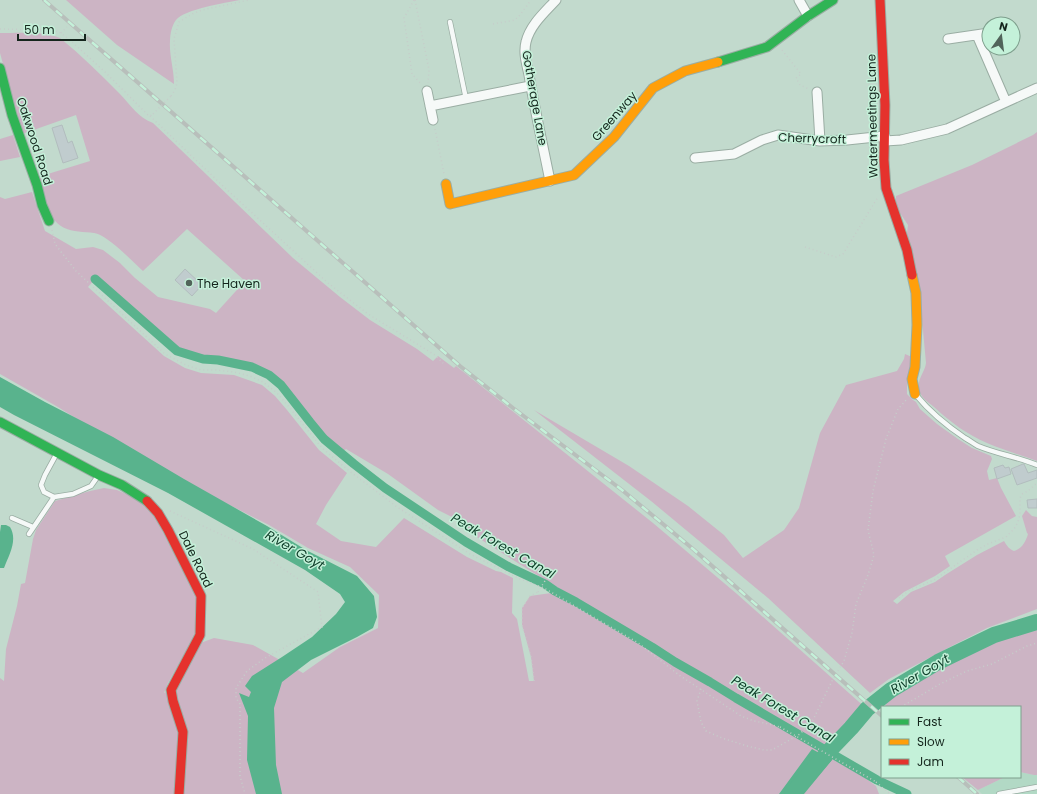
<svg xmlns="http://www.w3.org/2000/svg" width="1037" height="794" viewBox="0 0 1037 794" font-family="Poppins,sans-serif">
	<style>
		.built { fill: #b2d9c5 }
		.green { fill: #ccb4c4; fill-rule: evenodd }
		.water { fill: #59b38d }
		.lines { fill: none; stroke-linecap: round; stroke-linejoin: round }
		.canal { stroke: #59b38d; stroke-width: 9 }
		.river { stroke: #59b38d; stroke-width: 16 }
		.building { fill: #c0ccce; stroke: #b2bdbe }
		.lane-casing { stroke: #9aada3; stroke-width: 6 }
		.street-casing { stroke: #9aada3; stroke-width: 11 }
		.fast-casing { stroke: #9aada3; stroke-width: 11 }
		.slow-casing { stroke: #9aada3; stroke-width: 11 }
		.jam-casing { stroke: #9aada3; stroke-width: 11 }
		.path { stroke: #c6cdca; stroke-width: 1.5; stroke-dasharray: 1 3; stroke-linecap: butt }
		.lane { stroke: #f6f9f8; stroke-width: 4.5 }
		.street { stroke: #f6f9f8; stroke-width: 9 }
		.fast { stroke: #30b455; stroke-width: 9 }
		.slow { stroke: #ff9f0a; stroke-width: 9 }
		.jam { stroke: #e5322d; stroke-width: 9 }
		.rail-casing { stroke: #b8bfbb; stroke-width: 4 }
		.rail { stroke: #c4f1d9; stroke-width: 2.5; stroke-dasharray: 8; stroke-linecap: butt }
		.path-bridge { stroke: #c6cdca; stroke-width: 1.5; stroke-dasharray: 1 3; stroke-linecap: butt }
		.poi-dot { fill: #51645a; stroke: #c4f1d9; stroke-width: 1.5 }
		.labels { text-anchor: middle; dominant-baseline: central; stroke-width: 3; stroke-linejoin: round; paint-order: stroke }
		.street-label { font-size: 12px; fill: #14251c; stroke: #c4f1d9 }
		.poi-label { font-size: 12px; fill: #14251c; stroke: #c4f1d9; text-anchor: start }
		.water-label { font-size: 13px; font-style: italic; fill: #10402b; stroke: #c4f1d9 }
	</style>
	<rect width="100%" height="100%" fill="#c2dacd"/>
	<path class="built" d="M 1020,772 L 1034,775 L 1037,775 L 1037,794 L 982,794 L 978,790 L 1005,777 L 1020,777 Z"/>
	<path class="green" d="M 66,0 L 240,0 C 225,3 185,9 176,20 C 172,25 170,34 170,41 C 169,55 174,69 174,84 L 117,45 Z
		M 0,33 C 18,33 44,31 60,38 C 81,55 100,74 119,93 C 131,105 137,117 153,123 L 293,258 L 340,297 L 370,320 L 417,349 L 433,361 L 438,356 L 454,368 L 456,366 L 653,523 L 737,594 L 867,709 L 851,728 L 829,751 L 876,786 L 879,794 L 0,794 L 0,678 L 4,681 L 6,649 L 17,606 L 21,584 L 25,583 L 33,539 L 36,530 L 55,501 L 90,491 L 104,488 L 117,490 L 128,495 L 141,503 L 154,515 L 197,598 L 195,635 L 168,683 L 164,693 L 172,690 L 195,645 L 214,638 L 253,645 L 303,673 L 340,647 L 378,628 L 379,595 L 350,567 L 308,548 L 269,525 L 202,491 L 118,445 L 58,407 L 0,374 L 0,197 L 5,199 L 32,192 L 45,231 L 76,249 L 93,247 L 103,250 L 120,263 L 135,278 L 158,297 L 210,309 L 216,313 L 245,281 L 187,229 L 143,271 C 132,261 111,239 98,234 C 88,231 77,233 67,229 C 47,222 44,195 38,177 L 90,161 L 76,115 L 25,133 L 22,133 L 0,53 ZM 95,279 L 177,351 L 203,359 L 218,360 L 252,367 L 269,375 L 281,385 L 310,422 L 324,439 L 341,453 L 346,449 L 388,474 L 438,510 L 450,516 L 461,522 L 469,532 L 548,582 L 545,584 L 554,591 L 551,593 L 530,596 L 522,608 L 522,625 L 531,657 L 534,681 L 529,681 L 517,619 L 512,613 L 513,578 L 501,572 L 496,571 L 467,557 L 404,518 L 376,547 L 341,541 L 316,524 L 326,505 L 347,473 L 319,450 L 287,410 L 275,396 L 262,385 L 234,375 L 201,373 L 185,368 L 164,356 L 88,287 Z
		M 1037,132 L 1037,461 C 1020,455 1004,450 987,443 C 968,435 950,422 934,407 C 928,402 920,397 919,389 C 917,379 925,372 926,363 L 919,287 L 907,233 L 908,225 L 898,210 L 896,201 L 896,196 L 972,165 L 1033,135 Z
		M 13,135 L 20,157 L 0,161 L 0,139 Z
		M 905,354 L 912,357 L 907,385 L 907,394 L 913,400 L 916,402 L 920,409 L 937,424 L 958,439 L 972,448 L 991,456 L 992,459 L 987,471 L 989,480 L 997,478 L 1001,488 L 1016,516 L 945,556 L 950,566 L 935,576 L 904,592 L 893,601 L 897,604 L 911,592 L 935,582 L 945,575 L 977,555 L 1004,541 C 1007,546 1009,549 1014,551 C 1022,549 1026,541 1028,534 L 1027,533 L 1022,516 L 1026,510 L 1032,516 L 1037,517 L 1037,609 L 987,628 L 948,648 L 889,679 L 870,693 L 768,598 L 651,501 L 534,410 L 629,466 L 688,506 L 724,535 L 743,558 L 784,530 L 799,508 L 820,433 L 846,385 L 897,371 L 904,359 Z
		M 1037,623 L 1037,775 L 1034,775 L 1020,772 L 1020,707 L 885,707 L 891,690 L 938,662 L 987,639 Z
		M 962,777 L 1005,777 L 978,790 Z"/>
	<path class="water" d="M 0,377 L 45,402 L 113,437 L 184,479 L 267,526 L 306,550 L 357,576 L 374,596 L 377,617 L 373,628 L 357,637 L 311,660 L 282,682 L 274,708 L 276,765 L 282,794 L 256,794 L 247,760 L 248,716 L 239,693 L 249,697 L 251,692 L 245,686 L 252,676 L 282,657 L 312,637 L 336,614 L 345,602 L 340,594 L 305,570 L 168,493 L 14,415 L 0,407 Z
		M 1,525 L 6,525 L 10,527 C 18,540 9,555 4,568 L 0,568 L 0,532 Z
		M 812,749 L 832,760 L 804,794 L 779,794 Z"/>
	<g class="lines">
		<path class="canal" d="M 95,279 L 177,351 L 203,359 L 218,360 L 252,367 L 269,375 L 281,385 L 310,422 L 324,439 L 354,464 L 385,488 L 466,542 L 509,567 L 545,584 L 555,591 L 576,602 L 652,647 L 675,662 L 710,682 L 736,698 L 877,780 L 907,794"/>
		<path class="river" d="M 792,794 L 829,751 L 851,728 L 867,709 L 891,690 L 938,662 L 994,635 L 1037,622"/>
	</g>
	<path class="building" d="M 62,125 L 68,143 L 72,141 L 78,158 L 63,163 L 52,128 Z
		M 185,269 L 202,285 L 192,296 L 175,280 Z
		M 1023,464 L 1024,464 L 1028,473 L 1037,470 L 1037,478 L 1017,485 L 1011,469 Z
		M 1003,465 L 1005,468 L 1009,467 L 1011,474 L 997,479 L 994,468 Z
		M 1037,499 L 1037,508 L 1028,508 L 1027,500 Z"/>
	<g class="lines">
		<defs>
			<path id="lane" d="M 450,22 L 466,99
				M 916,395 C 930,412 947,426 965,438 C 969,440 974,444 978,446 C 997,454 1018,457 1037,465
				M 57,453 L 45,475 L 41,485 L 44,492 L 54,497 L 73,494 L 91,486 L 98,476
				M 12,518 L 33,527
				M 29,534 L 54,497
				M 999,794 L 1037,787"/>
			<path id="street" d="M 799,0 L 808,16
				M 977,35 L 1006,102
				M 948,39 L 989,33
				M 427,91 L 433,120
				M 817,92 L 820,141
				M 430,106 L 530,86
				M 885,141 L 901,140 L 947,129 L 1037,88
				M 695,158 L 734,154 L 762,140 L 778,135 L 820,141 L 847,140 L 885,136
				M 550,181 C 543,146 535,111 529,75 C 527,65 523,53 526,42 C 530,25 545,12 556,0"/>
			<path id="fast" d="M 718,62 L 767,47 L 808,16 L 833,0
				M 0,68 L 12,115 L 37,185 L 42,205 L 49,221
				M 0,422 L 99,475 L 122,485 L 147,501"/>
			<path id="slow" d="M 446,184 L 450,204 L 574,175 L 614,137 L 653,88 L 685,71 L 718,62
				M 912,275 L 916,293 L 917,325 L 915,367 L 912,379 L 915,394"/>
			<path id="jam" d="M 880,0 L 885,105 L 884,160 L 886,188 L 907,250 L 912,275
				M 147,501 L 158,513 L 168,530 L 201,596 L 200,635 L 171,690 L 173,701 L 183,732 L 179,794"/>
		</defs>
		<use href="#lane" class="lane-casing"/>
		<use href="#street" class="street-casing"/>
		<use href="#fast" class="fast-casing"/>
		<use href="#slow" class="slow-casing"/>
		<use href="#jam" class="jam-casing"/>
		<path class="path" d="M 414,0 L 404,18 L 412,74 L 422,85
			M 415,0 L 429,70 L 428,83
			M 493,24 L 515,20 L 520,15 L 531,0
			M 0,29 L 52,30 L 61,33 L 71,41 L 105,72 L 148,115 L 150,116 L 153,114
			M 61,33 L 67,27
			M 782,50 L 801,74 L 796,78 L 800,85 L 809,89
			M 171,96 L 175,90 L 177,83 L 174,39 L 179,22 L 192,14 L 202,10 L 249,0
			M 150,116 L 223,186 L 328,283 L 368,314 L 435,355 L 443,363
			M 435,129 L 444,174
			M 52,230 L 55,244 L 76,271 L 165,354 L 186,365 L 201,370 L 216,370 L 234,372 L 250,376 L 263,382 L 277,393 L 290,408 L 322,448 L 348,470 L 397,507 L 470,554 L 520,579 L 544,588 L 602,622 L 637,642 L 679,675 L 741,716 L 754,721 L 769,724 L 780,727
			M 805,247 L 836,257 L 843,254 L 878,197
			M 170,511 L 253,549 L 318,592 L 322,627 L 265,658 L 247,671 L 236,688 L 236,698 L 240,704 L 240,776 L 245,794
			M 899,598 L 910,590 L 934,580 L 977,550 L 988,544 L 1006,537 L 1014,529 L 1018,522 L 1020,514 L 1020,498 L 1022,494 L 1028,491 L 1037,483
			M 534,681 L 531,657 L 522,625 L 522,608 L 530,596 L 538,592
			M 701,689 L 697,701 L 701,722 L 706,731 L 722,738 L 747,746 L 764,750 L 772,750 L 800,734 L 813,720 L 833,679 L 844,661 L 852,633 L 856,604 L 868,575 L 874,555 L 868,530 L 873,491 L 886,439 L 898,409 L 907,399
			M 901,707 L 940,684 L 967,671 L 992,664 L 1027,646 L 1037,643
			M 876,782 L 890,794"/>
		<use href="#lane" class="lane"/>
		<use href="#street" class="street"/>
		<use href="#fast" class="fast"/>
		<use href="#slow" class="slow"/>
		<use href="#jam" class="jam"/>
		<defs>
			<path id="rail" d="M 44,0 L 460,366 L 513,408 L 622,490 L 693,549 L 882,716
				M 958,777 L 977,794"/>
		</defs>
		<use href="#rail" class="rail-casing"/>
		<use href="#rail" class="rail"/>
		<path class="path-bridge" d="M 153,114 L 171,96
			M 538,592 L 548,576
			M 780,727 L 876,782"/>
	</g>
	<circle class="poi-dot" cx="189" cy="283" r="4"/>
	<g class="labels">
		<g class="street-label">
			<text transform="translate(535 98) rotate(80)">Gotherage Lane</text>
			<text transform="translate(614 116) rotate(-49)">Greenway</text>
			<text transform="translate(872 116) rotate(-91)">Watermeetings Lane</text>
			<text transform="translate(812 138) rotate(2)">Cherrycroft</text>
			<text transform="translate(35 141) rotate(72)">Oakwood Road</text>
			<text transform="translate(196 559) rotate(64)">Dale Road</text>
		</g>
		<g class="poi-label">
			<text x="197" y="283">The Haven</text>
		</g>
		<g class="water-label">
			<text transform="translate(503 546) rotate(30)">Peak Forest Canal</text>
			<text transform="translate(295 550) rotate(30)">River Goyt</text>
			<text transform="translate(920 674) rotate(-30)">River Goyt</text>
			<text transform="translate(783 709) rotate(31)">Peak Forest Canal</text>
		</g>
	</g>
	<rect x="881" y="706" width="140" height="72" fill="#c4f1d9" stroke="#7e9f8d"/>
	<rect x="889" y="719" width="20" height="6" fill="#30b455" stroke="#7e9f8d"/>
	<text x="917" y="726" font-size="12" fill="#14251c">Fast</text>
	<rect x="889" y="739" width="20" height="6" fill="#ff9f0a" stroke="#7e9f8d"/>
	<text x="917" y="746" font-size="12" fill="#14251c">Slow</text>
	<rect x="889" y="759" width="20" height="6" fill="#e5322d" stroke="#7e9f8d"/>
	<text x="917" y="766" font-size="12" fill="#14251c">Jam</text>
	<g transform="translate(1001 36) rotate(14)"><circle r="19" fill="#c4f1d9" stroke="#7e9f8d"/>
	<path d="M0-3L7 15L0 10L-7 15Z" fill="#51645a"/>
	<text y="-6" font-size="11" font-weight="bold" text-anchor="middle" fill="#14251c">N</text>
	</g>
	<path d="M18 34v6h67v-6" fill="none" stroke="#14251c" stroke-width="2"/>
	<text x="24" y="34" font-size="12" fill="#14251c" stroke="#c4f1d9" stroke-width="3" paint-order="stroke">50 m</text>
</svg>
